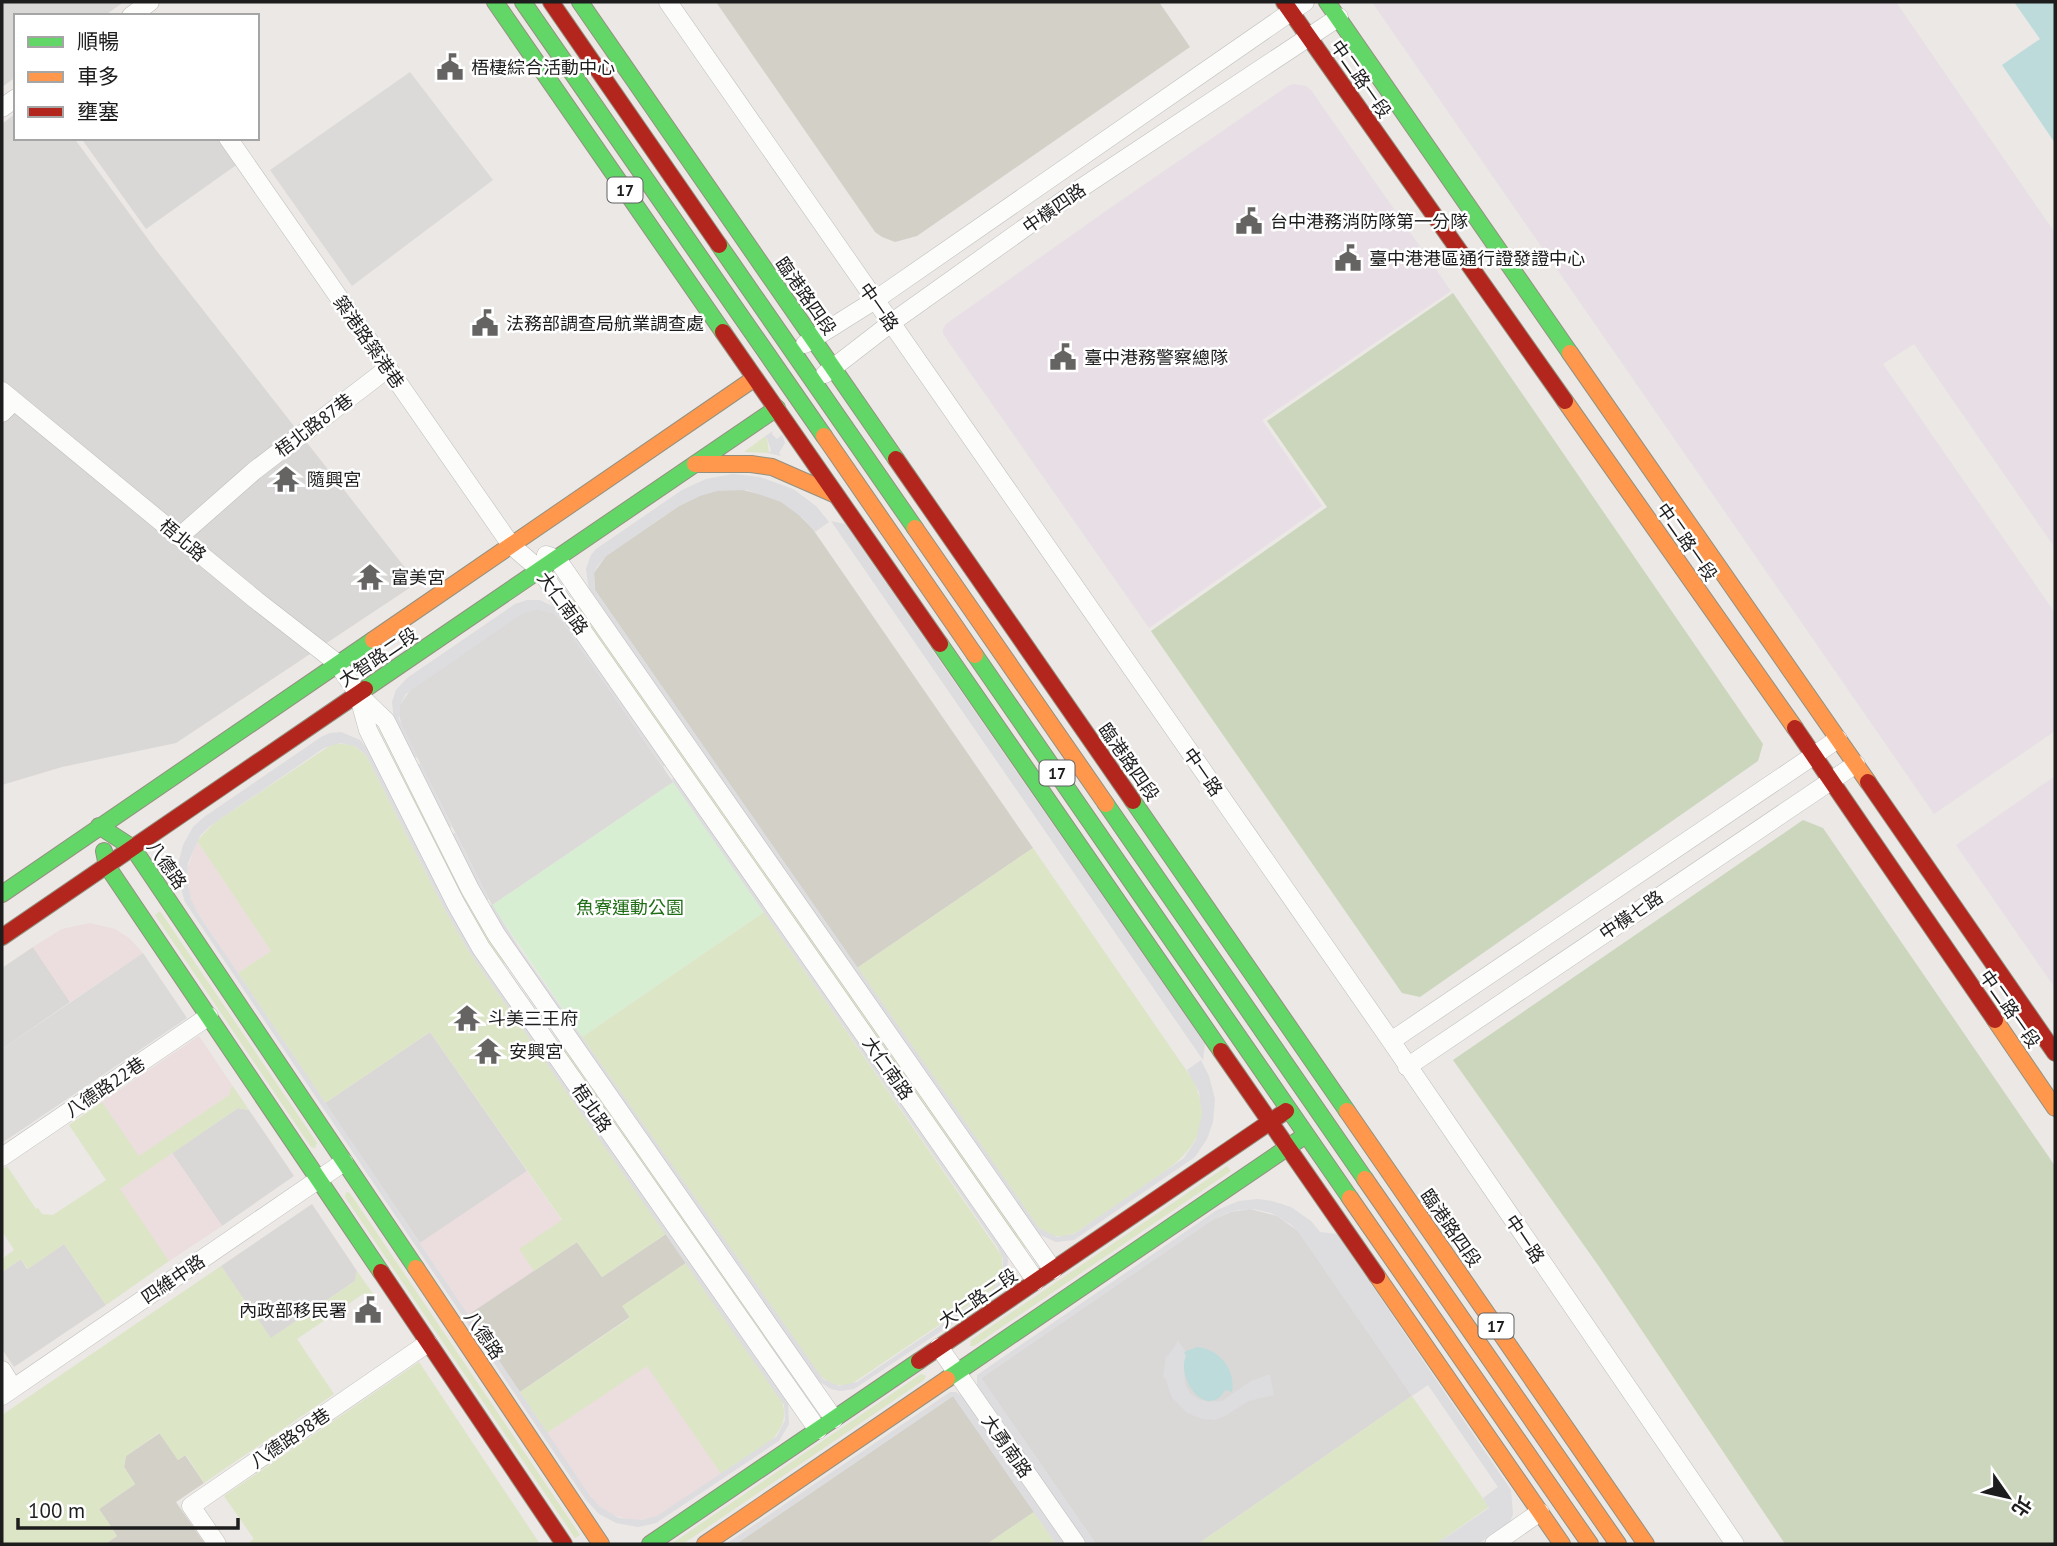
<svg xmlns="http://www.w3.org/2000/svg" width="2057" height="1546" viewBox="0 0 2057 1546" font-family="'PT Sans','Noto Sans TC',sans-serif">
	<style>
		.residential { fill: #dad8d7 }
		.commercial { fill: #ecddde }
		.industrial { fill: #e8dee5 }
		.construction { fill: #d3d0c8 }
		.grass { fill: #dde5c7 }
		.forest { fill: #cbd6bd }
		.park { fill: #d8eed3 }
		.parking { fill: #dbdad9 }
		.plaza { fill: #dddcdf; fill-rule: evenodd }
		.water { fill: #bcdbda }
		.lines { fill: none; stroke-linecap: round; stroke-linejoin: round }
		.street-casing { stroke: #bebdbc; stroke-width: 19 }
		.fast-casing { stroke: #93907f; stroke-width: 18 }
		.slow-casing { stroke: #93907f; stroke-width: 18 }
		.jam-casing { stroke: #93907f; stroke-width: 18 }
		.street { stroke: #fcfcfb; stroke-width: 18 }
		.fast { stroke: #63d668; stroke-width: 16 }
		.slow { stroke: #ff974d; stroke-width: 16 }
		.jam { stroke: #b3261e; stroke-width: 16 }
		.labels { text-anchor: middle; dominant-baseline: central; stroke-width: 5; stroke-linejoin: round; paint-order: stroke }
		.shield { fill: #fff; stroke: #616161; stroke-width: 2 }
		.shield-label { font-size: 16px; font-weight: bold; fill: #1d1d1d }
		.poi-label { font-size: 18px; fill: #1d1d1d; stroke: #fff; text-anchor: start }
		.street-label { font-size: 18px; fill: #1d1d1d; stroke: #fff }
		.park-label { font-size: 18px; fill: #206f16; stroke: #fff }
	</style>
	<rect width="100%" height="100%" fill="#ebe8e5"/>
	<path class="residential" d="M 2,2 L 124,2 L 104,16 L 16,16 L 16,77 L 2,87 Z
		M 16,113 L 16,138 L 74,138 L 156,250 L 417,583 L 176,743 L 62,767 L 2,785 L 2,124 Z
		M 81,138 L 226,138 L 242,161 L 146,229 Z
		M 33,947 L 70,1002 L 2,1049 L 2,968 Z
		M 430,1032 L 527,1171 L 420,1243 L 325,1103 Z
		M 238,1108 L 249,1110 L 294,1176 L 222,1226 L 172,1153 Z
		M 312,1204 L 357,1271 L 355,1281 L 270,1339 L 221,1266 Z
		M 1250,1209 L 1277,1216 L 1298,1231 L 1412,1396 L 1198,1544 L 1096,1544 L 981,1378 L 1212,1220 L 1231,1212 Z
		M 64,1244 L 106,1305 L 14,1367 L 2,1349 L 2,1272 L 21,1259 L 27,1269 Z"/>
	<path class="commercial" d="M 197,841 L 271,951 L 238,973 L 194,907 L 189,893 L 187,870 Z
		M 90,923 L 115,929 L 129,938 L 143,953 L 70,1002 L 33,947 L 62,929 Z
		M 199,1036 L 232,1085 L 229,1095 L 139,1157 L 102,1102 Z
		M 172,1153 L 222,1226 L 169,1261 L 119,1190 Z
		M 527,1171 L 562,1221 L 520,1249 L 534,1271 L 468,1315 L 420,1243 Z
		M 647,1365 L 721,1474 L 662,1514 L 652,1518 L 633,1521 L 610,1514 L 595,1503 L 547,1433 Z"/>
	<path class="industrial" d="M 1372,2 L 1896,2 L 2055,233 L 2055,548 L 1914,344 L 1883,364 L 2055,613 L 2055,731 L 1934,814 Z
		M 1294,84 L 1306,86 L 1311,90 L 1451,291 L 1262,420 L 1322,506 L 1149,628 L 943,334 L 943,329 L 946,324 L 1113,206 L 1288,86 Z
		M 2055,776 L 2055,988 L 1956,845 Z"/>
	<path class="construction" d="M 716,2 L 1159,2 L 1190,47 L 917,236 L 895,242 L 882,237 L 875,232 Z
		M 719,490 L 743,490 L 775,498 L 794,510 L 812,528 L 1033,848 L 857,968 L 595,590 L 594,573 L 606,556 L 679,506 L 699,496 Z
		M 666,1234 L 686,1263 L 623,1306 L 630,1317 L 520,1392 L 468,1315 L 577,1242 L 602,1277 Z
		M 953,1396 L 1034,1512 L 987,1544 L 736,1544 Z
		M 160,1433 L 178,1460 L 185,1455 L 204,1483 L 176,1502 L 205,1544 L 105,1544 L 117,1536 L 99,1509 L 135,1484 L 124,1467 L 126,1456 Z"/>
	<path class="grass" d="M 764,437 L 767,438 L 769,453 L 744,452 Z
		M 574,598 L 1026,1246 L 1026,1248 L 1024,1249 L 572,602 Z
		M 379,729 L 382,731 L 505,962 L 504,965 L 471,917 Z
		M 334,743 L 353,745 L 366,755 L 445,910 L 468,950 L 666,1234 L 602,1277 L 577,1242 L 534,1271 L 519,1249 L 562,1220 L 430,1032 L 325,1103 L 238,973 L 271,951 L 197,841 L 214,823 Z
		M 1033,848 L 1193,1080 C 1220,1136 1182,1160 1140,1189 C 1119,1203 1098,1218 1077,1232 C 1061,1240 1047,1237 1035,1224 L 857,968 Z
		M 160,911 L 317,1143 L 315,1148 L 311,1147 L 155,915 Z
		M 764,912 L 1002,1256 L 1003,1274 L 994,1288 L 850,1385 L 833,1385 L 816,1373 L 582,1037 Z
		M 565,1048 L 808,1396 L 807,1397 L 562,1050 Z
		M 232,1085 L 249,1110 L 238,1108 L 120,1189 L 169,1261 L 106,1305 L 64,1244 L 28,1269 L 21,1259 L 2,1272 L 2,1259 L 14,1250 L 2,1231 L 2,1170 L 7,1166 L 36,1209 L 38,1208 L 42,1214 L 53,1215 L 106,1180 L 69,1125 L 102,1102 L 139,1156 L 229,1095 Z
		M 1227,1166 L 1231,1171 L 974,1346 L 970,1346 L 971,1340 Z
		M 346,1192 L 350,1193 L 580,1535 L 575,1538 L 345,1197 Z
		M 686,1263 L 780,1397 C 799,1436 748,1456 721,1474 L 647,1366 L 547,1433 L 520,1392 L 630,1318 L 622,1306 Z
		M 221,1266 L 271,1338 L 355,1281 L 357,1271 L 374,1295 L 363,1294 L 297,1339 L 334,1394 L 204,1483 L 186,1455 L 178,1460 L 159,1433 L 126,1456 L 124,1467 L 135,1484 L 99,1509 L 117,1536 L 105,1544 L 2,1544 L 2,1415 Z
		M 419,1362 L 540,1544 L 247,1544 L 254,1539 L 224,1496 Z
		M 921,1374 L 926,1376 L 924,1380 L 683,1544 L 671,1544 Z
		M 1412,1396 L 1489,1507 L 1436,1544 L 1198,1544 Z
		M 1034,1512 L 1056,1544 L 987,1544 Z"/>
	<path class="forest" d="M 1453,293 L 1763,744 L 1758,761 L 1420,997 L 1402,993 L 1151,631 L 1327,507 L 1267,421 Z
		M 1803,820 L 1823,828 L 2055,1166 L 2055,1544 L 1785,1544 L 1600,1268 L 1453,1060 Z"/>
	<path class="park" d="M 673,782 L 764,912 L 582,1037 L 492,905 Z"/>
	<path class="parking" d="M 410,72 L 493,180 L 352,286 L 270,170 Z
		M 537,609 L 553,613 L 562,621 L 673,782 L 492,905 L 402,727 L 399,714 L 400,705 L 411,689 L 520,614 Z
		M 143,953 L 187,1018 L 2,1143 L 2,1049 Z"/>
	<path class="plaza" d="M 773,431 L 772,434 L 777,439 L 782,435 L 785,443 L 779,453 L 781,456 L 768,453 L 771,451 L 767,438 L 764,437 Z
		M 733,474 L 760,477 L 793,489 L 816,506 L 829,522 L 815,532 L 804,519 L 781,502 L 747,490 L 717,491 L 702,495 L 679,506 L 606,556 L 597,567 L 594,574 L 595,590 L 1039,1228 L 1057,1237 L 1074,1234 L 1184,1158 L 1196,1140 L 1202,1114 L 1199,1092 L 1187,1070 L 1201,1060 L 1209,1076 L 1215,1099 L 1213,1122 L 1207,1139 L 1195,1157 L 1074,1240 L 1056,1242 L 1038,1234 L 589,590 L 586,569 L 591,555 L 596,549 L 682,490 L 706,479 Z
		M 831,521 L 845,524 L 1205,1044 L 1203,1060 Z
		M 527,600 L 540,600 L 558,609 L 666,764 L 663,767 L 562,621 L 553,613 L 537,609 L 520,615 L 406,694 L 400,705 L 399,719 L 418,757 L 413,758 L 394,721 L 392,702 L 396,690 L 407,678 L 515,604 Z
		M 341,732 L 360,740 L 370,752 L 443,898 L 788,1403 L 789,1424 L 779,1441 L 656,1523 L 638,1527 L 616,1523 L 599,1514 L 586,1500 L 185,902 L 179,881 L 178,865 L 183,845 L 193,827 L 204,817 L 321,737 L 330,733 ZM 340,743 L 355,746 L 366,755 L 445,910 L 468,950 L 784,1405 L 785,1420 L 777,1436 L 657,1516 L 642,1520 L 619,1518 L 599,1506 L 590,1496 L 197,912 L 191,899 L 187,880 L 188,863 L 200,836 L 210,826 L 324,748 Z
		M 416,764 L 421,764 L 452,827 L 448,828 Z
		M 675,777 L 1004,1249 L 1008,1259 L 1006,1280 L 994,1296 L 854,1389 L 840,1391 L 831,1389 L 817,1380 L 517,952 L 488,907 L 492,904 L 520,949 L 823,1379 L 839,1386 L 857,1382 L 991,1291 L 999,1282 L 1003,1271 L 1003,1259 L 998,1248 L 673,782 L 672,779 Z
		M 455,833 L 489,899 L 485,901 L 451,834 Z
		M 1258,1199 L 1272,1201 L 1291,1207 L 1311,1221 L 1320,1232 L 1337,1234 L 1511,1490 L 1513,1514 L 1510,1522 L 1478,1544 L 1436,1544 L 1489,1508 L 1483,1498 L 1498,1487 L 1428,1385 L 1412,1396 L 1298,1231 L 1290,1224 L 1271,1213 L 1253,1209 L 1239,1210 L 1227,1213 L 1211,1221 L 981,1378 L 1096,1544 L 1087,1544 L 977,1387 L 977,1375 L 1217,1210 L 1239,1201 Z
		M 1178,1341 L 1189,1356 L 1184,1368 L 1185,1384 L 1190,1393 L 1198,1399 L 1209,1402 L 1222,1401 L 1251,1381 L 1270,1374 L 1274,1395 L 1249,1401 L 1225,1416 L 1215,1420 L 1202,1419 L 1187,1413 L 1172,1398 L 1165,1378 L 1163,1378 L 1166,1355 L 1168,1356 Z
		M 950,1392 L 956,1392 L 963,1397 L 1065,1544 L 1056,1544 L 953,1396 L 736,1544 L 726,1544 Z"/>
	<path class="water" d="M 2014,2 L 2055,2 L 2055,143 L 2002,65 L 2040,39 Z
		M 1197,1347 C 1220,1349 1236,1370 1232,1392 L 1226,1390 C 1223,1392 1221,1398 1215,1400 C 1195,1407 1178,1372 1186,1356 L 1184,1352 Z"/>
	<g class="lines">
		<defs>
			<path id="street" d="M 668,2 L 1391,1041 L 1735,1544
				M 131,16 L 150,2
				M 2,108 L 16,98
				M 228,138 L 511,545 L 540,570 L 1036,1281
				M 805,344 L 875,300 L 1305,2
				M 825,374 L 891,323 L 1075,192 L 1339,17
				M 2,391 L 256,600 L 337,663 L 358,694 L 386,721 L 470,889 L 496,934 L 834,1419
				M 2,413 L 14,401
				M 179,537 L 254,471 L 387,369
				M 546,555 L 557,559 L 1053,1270
				M 358,694 L 368,730 L 456,904 L 481,948 L 818,1430
				M 1391,1041 L 1838,739
				M 1407,1067 L 1856,764
				M 2,1157 L 209,1016
				M 939,1347 L 1076,1544
				M 2,1370 L 13,1388
				M 2,1396 L 344,1162
				M 217,1544 L 191,1506 L 428,1343
				M 1494,1544 L 1540,1512"/>
			<path id="fast" d="M 495,2 L 723,332
				M 523,2 L 824,436
				M 580,2 L 896,459
				M 1327,2 L 1570,353
				M 719,245 L 915,528
				M 940,644 L 1221,1051
				M 975,655 L 1350,1198
				M 365,689 L 777,408
				M 1133,801 L 1347,1111
				M 1106,804 L 1365,1179
				M 99,826 L 133,848 L 416,1268
				M 104,851 L 107,866 L 381,1272
				M 2,894 L 373,640
				M 947,1379 L 1303,1137
				M 650,1544 L 919,1361"/>
			<path id="slow" d="M 1570,353 L 1868,782
				M 1565,401 L 1795,728
				M 824,436 L 975,655
				M 695,464 L 751,464 L 772,467 L 836,495
				M 915,528 L 1106,804
				M 373,640 L 755,378
				M 1995,1020 L 2055,1108
				M 1347,1111 L 1646,1544
				M 1365,1179 L 1618,1544
				M 1350,1198 L 1590,1544
				M 416,1268 L 601,1544
				M 1377,1276 L 1562,1544
				M 705,1544 L 947,1379"/>
			<path id="jam" d="M 551,2 L 719,245
				M 1284,2 L 1565,401
				M 723,332 L 940,644
				M 896,459 L 1133,801
				M 1795,728 L 1995,1020
				M 1868,782 L 2055,1053
				M 2,937 L 365,689
				M 1221,1051 L 1377,1276
				M 381,1272 L 564,1544
				M 919,1361 L 1286,1111"/>
		</defs>
		<use href="#street" class="street-casing"/>
		<use href="#fast" class="fast-casing"/>
		<use href="#slow" class="slow-casing"/>
		<use href="#jam" class="jam-casing"/>
		<use href="#street" class="street"/>
		<use href="#fast" class="fast"/>
		<use href="#slow" class="slow"/>
		<use href="#jam" class="jam"/>
	</g>
	<defs>
		<symbol id="civic-bare" viewBox="-9 -9 18 18"><path d="M-.6-6.5H3V-4.5H.6V-3L4-1V1h2V6H-6V1h2V-1L-.6-3ZM-1.2 2.5V6h2.4V2.5Z" fill="#656463" stroke="#fff" stroke-width="2.5" paint-order="stroke"/></symbol>
		<symbol id="temple-bare" viewBox="-9 -9 18 18"><path d="M0-6L5-2H3V0L6.5 2.5H4V6H1.5V3h-3V6H-4V2.5H-6.5L-3 0V-2H-5Z" fill="#656463" stroke="#fff" stroke-width="2.5" paint-order="stroke"/></symbol>
	</defs>
	<g fill-rule="evenodd">
		<use href="#civic-bare" x="431" y="48" width="38" height="38"/>
		<use href="#civic-bare" x="1230" y="202" width="38" height="38"/>
		<use href="#civic-bare" x="1329" y="239" width="38" height="38"/>
		<use href="#civic-bare" x="466" y="304" width="38" height="38"/>
		<use href="#civic-bare" x="1044" y="338" width="38" height="38"/>
		<use href="#temple-bare" x="267" y="460" width="38" height="38"/>
		<use href="#temple-bare" x="351" y="558" width="38" height="38"/>
		<use href="#temple-bare" x="448" y="999" width="38" height="38"/>
		<use href="#temple-bare" x="469" y="1032" width="38" height="38"/>
		<use href="#civic-bare" x="349" y="1291" width="38" height="38"/>
	</g>
	<g class="labels">
		<g class="shield">
			<rect x="607.5" y="177.5" width="35" height="25" rx="5"/>
			<rect x="1039.5" y="760.5" width="35" height="25" rx="5"/>
			<rect x="1478.5" y="1313.5" width="35" height="25" rx="5"/>
		</g>
		<g class="shield-label">
			<text x="625" y="190">17</text>
			<text x="1057" y="773">17</text>
			<text x="1496" y="1326">17</text>
		</g>
		<g class="poi-label">
			<text x="471" y="67">梧棲綜合活動中心</text>
			<text x="1270" y="221">台中港務消防隊第一分隊</text>
			<text x="1369" y="258">臺中港港區通行證發證中心</text>
			<text x="506" y="323">法務部調查局航業調查處</text>
			<text x="1084" y="357">臺中港務警察總隊</text>
			<text x="307" y="479">隨興宮</text>
			<text x="391" y="577">富美宮</text>
			<text x="488" y="1018">斗美三王府</text>
			<text x="509" y="1051">安興宮</text>
			<text x="347" y="1310" text-anchor="end">內政部移民署</text>
		</g>
		<g class="street-label">
			<text transform="translate(1361 79) rotate(55)">中二路一段</text>
			<text transform="translate(1054 208) rotate(-35)">中橫四路</text>
			<text transform="translate(806 296) rotate(55)">臨港路四段</text>
			<text transform="translate(879 307) rotate(55)">中一路</text>
			<text transform="translate(369 342) rotate(55)">築港路築港巷</text>
			<text transform="translate(314 425) rotate(-37)">梧北路87巷</text>
			<text transform="translate(183 540) rotate(40)">梧北路</text>
			<text transform="translate(1687 542) rotate(55)">中二路一段</text>
			<text transform="translate(563 603) rotate(54)">大仁南路</text>
			<text transform="translate(378 657) rotate(-34)">大智路二段</text>
			<text transform="translate(1129 762) rotate(55)">臨港路四段</text>
			<text transform="translate(1203 772) rotate(55)">中一路</text>
			<text transform="translate(167 865) rotate(55)">八德路</text>
			<text transform="translate(1631 915) rotate(-34)">中橫七路</text>
			<text transform="translate(2010 1009) rotate(55)">中二路一段</text>
			<text transform="translate(888 1068) rotate(55)">大仁南路</text>
			<text transform="translate(105 1087) rotate(-34)">八德路22巷</text>
			<text transform="translate(592 1108) rotate(55)">梧北路</text>
			<text transform="translate(1451 1228) rotate(55)">臨港路四段</text>
			<text transform="translate(1525 1239) rotate(56)">中一路</text>
			<text transform="translate(173 1279) rotate(-34)">四維中路</text>
			<text transform="translate(978 1298) rotate(-34)">大仁路二段</text>
			<text transform="translate(484 1335) rotate(56)">八德路</text>
			<text transform="translate(290 1438) rotate(-34)">八德路98巷</text>
			<text transform="translate(1007 1446) rotate(55)">大勇南路</text>
		</g>
		<g class="park-label">
			<text x="630" y="907">魚寮運動公園</text>
		</g>
	</g>
	<rect width="2057" height="1546" fill="none" stroke="#1d1d1d" stroke-width="7"/>
	<rect x="14" y="14" width="245" height="126" fill="#ffffff" stroke="#a5a5a5" stroke-width="2"/>
	<rect x="28" y="37" width="35" height="10" fill="#63d668" stroke="#a5a5a5" stroke-width="2"/>
	<text x="77" y="49" font-size="21" fill="#1d1d1d">順暢</text>
	<rect x="28" y="72" width="35" height="10" fill="#ff974d" stroke="#a5a5a5" stroke-width="2"/>
	<text x="77" y="84" font-size="21" fill="#1d1d1d">車多</text>
	<rect x="28" y="107" width="35" height="10" fill="#b3261e" stroke="#a5a5a5" stroke-width="2"/>
	<text x="77" y="119" font-size="21" fill="#1d1d1d">壅塞</text>
	<g transform="translate(2008 1497) rotate(124)" stroke="#ffffff" stroke-width="5" paint-order="stroke">
	<path d="M0-5L12 26L0 18L-12 26Z" fill="#1d1d1d"/>
	<text y="-10" font-size="19" font-weight="bold" text-anchor="middle" fill="#1d1d1d">北</text>
	</g>
	<path d="M18 1518v10h220v-10" fill="none" stroke="#1d1d1d" stroke-width="3.5"/>
	<text x="28" y="1518" font-size="21" fill="#1d1d1d" stroke="#ffffff" stroke-width="5" paint-order="stroke">100 m</text>
</svg>
